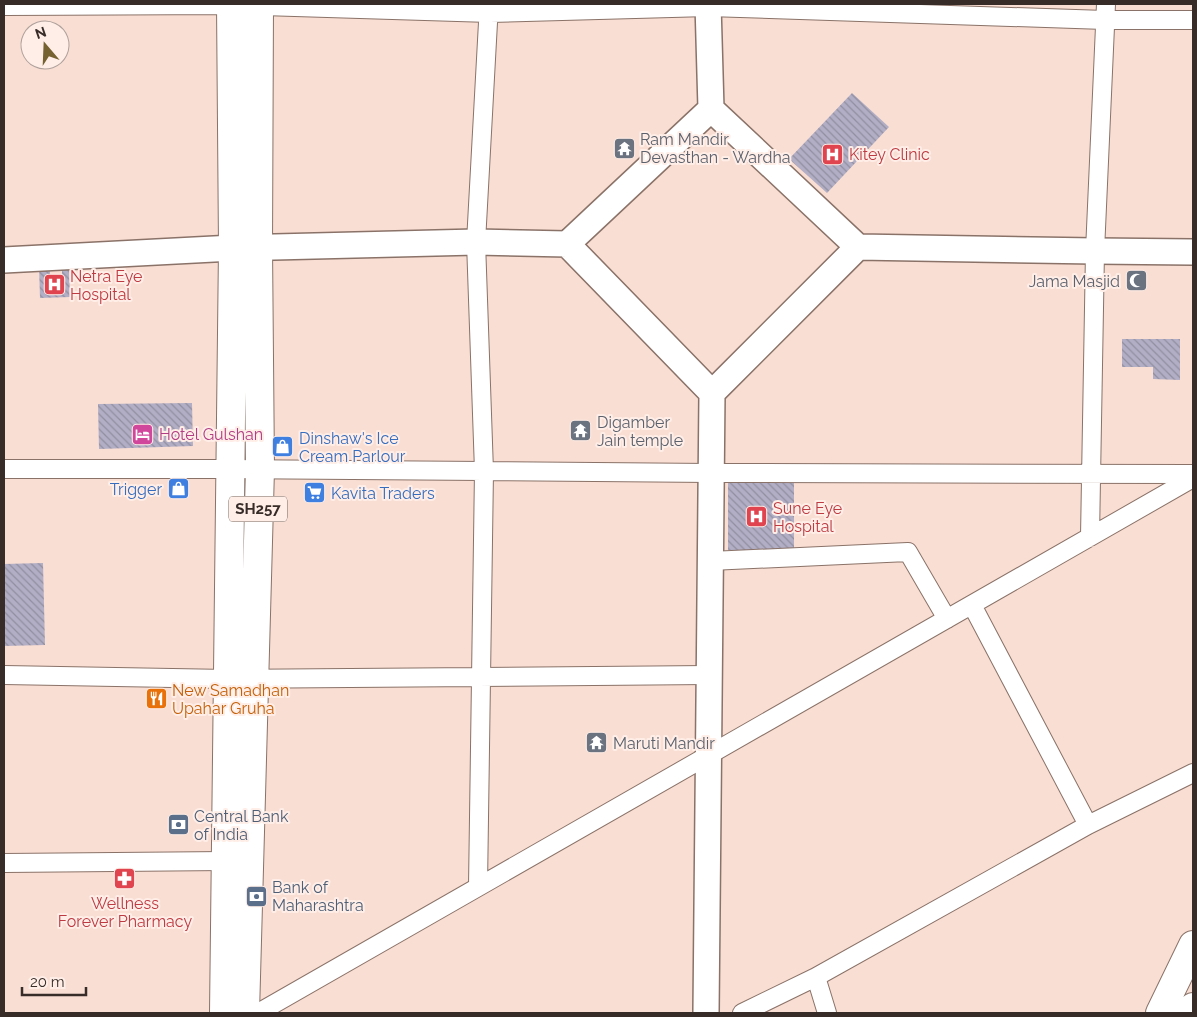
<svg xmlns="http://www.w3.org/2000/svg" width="1197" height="1017" viewBox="0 0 1197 1017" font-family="Raleway,sans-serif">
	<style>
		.building { fill: url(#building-back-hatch) }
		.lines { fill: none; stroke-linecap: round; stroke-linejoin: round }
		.street-casing { stroke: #8a7268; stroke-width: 20 }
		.secondary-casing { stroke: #8a7268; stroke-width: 28 }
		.primary-casing { stroke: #8a7268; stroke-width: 30 }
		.street { stroke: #fff; stroke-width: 18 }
		.secondary { stroke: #fff; stroke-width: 25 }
		.primary { stroke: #fff; stroke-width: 28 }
		.labels { text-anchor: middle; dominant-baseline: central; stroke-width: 4; stroke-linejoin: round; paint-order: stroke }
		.shield { fill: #ffeee7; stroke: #736661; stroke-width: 1 }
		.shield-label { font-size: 15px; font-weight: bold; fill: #372c28 }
		.worship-label { font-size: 16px; fill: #5b616d; stroke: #ffeee7; text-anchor: start }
		.health-label { font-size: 16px; fill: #be3a42; stroke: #ffeee7; text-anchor: start }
		.hotel-label { font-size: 16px; fill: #b23c85; stroke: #ffeee7; text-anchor: start }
		.shop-label { font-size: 16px; fill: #366cbe; stroke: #ffeee7; text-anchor: start }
		.food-label { font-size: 16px; fill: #c56008; stroke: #ffeee7; text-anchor: start }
		.service-label { font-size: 16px; fill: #4e5e75; stroke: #ffeee7; text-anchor: start }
	</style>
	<defs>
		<pattern id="building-back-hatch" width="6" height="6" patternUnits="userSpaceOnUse" patternTransform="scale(1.25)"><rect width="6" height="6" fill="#b2aec5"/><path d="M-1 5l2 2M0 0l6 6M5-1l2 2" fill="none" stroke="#928ea0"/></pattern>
	</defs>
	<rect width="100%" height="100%" fill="#f9ded3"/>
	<path class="building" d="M 852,93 L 889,127 L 827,193 L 789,159 Z
		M 62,265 L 69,265 L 70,297 L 40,298 L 39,266 L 50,266 L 50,277 L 62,276 Z
		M 1122,339 L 1180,339 L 1180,380 L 1153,379 L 1153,367 L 1122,367 Z
		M 192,403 L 193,446 L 99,449 L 98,404 Z
		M 728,479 L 794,479 L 794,550 L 728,550 Z
		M 43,563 L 45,645 L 4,646 L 4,564 Z"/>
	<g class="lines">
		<defs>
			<path id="street" d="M 489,4 L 476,242 L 484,471 L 711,473 L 1193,474
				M 4,6 L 231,5 L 490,13 L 708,7 L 1105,20 L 1193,20
				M 4,469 L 230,469 L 484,471 L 478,887
				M 1090,537 L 1095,251 L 1106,4
				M 710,561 L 908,552 L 947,619
				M 972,605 L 1088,825
				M 4,675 L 228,679 L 709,675
				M 4,863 L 226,861
				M 816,977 L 827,1013
				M 258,1013 L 1193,478
				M 742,1013 L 816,977 L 1088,825 L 1193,773"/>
			<path id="secondary" d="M 708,4 L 711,109 L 858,247
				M 567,244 L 712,393 L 706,1013
				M 4,260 L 233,248 L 476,242 L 567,244 L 711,109
				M 712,393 L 858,247 L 1095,251 L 1193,252"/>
			<path id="primary" d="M 224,1013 L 233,248 L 231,4
				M 245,1013 L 260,469 L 258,247 L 259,4
				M 1160,1013 L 1193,945
				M 1190,1013 L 1193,1007"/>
		</defs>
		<use href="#street" class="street-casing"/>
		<use href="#secondary" class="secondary-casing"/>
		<use href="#primary" class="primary-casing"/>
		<use href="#street" class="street"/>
		<use href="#secondary" class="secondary"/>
		<use href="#primary" class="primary"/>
	</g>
	<defs>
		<symbol id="temple-square" viewBox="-11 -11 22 22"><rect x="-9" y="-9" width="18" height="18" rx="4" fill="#6b7280" stroke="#ffeee7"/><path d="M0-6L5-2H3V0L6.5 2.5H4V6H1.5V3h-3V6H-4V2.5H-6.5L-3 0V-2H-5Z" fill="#fff"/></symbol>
		<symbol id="hospital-square" viewBox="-11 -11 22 22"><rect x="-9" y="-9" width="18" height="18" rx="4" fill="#e0444e" stroke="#ffeee7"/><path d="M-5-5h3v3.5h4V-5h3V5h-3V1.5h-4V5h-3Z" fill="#fff"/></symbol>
		<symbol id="mosque-square" viewBox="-11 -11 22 22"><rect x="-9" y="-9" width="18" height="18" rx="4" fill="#6b7280" stroke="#ffeee7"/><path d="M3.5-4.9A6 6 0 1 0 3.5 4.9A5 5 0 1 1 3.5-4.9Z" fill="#fff"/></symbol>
		<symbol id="hotel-square" viewBox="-11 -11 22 22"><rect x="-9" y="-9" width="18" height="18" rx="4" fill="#d1479c" stroke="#ffeee7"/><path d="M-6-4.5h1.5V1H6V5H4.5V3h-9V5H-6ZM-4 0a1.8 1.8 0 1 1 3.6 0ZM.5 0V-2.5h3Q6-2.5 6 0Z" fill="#fff"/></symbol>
		<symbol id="shop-square" viewBox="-11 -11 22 22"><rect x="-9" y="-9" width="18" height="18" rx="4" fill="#3f7fe0" stroke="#ffeee7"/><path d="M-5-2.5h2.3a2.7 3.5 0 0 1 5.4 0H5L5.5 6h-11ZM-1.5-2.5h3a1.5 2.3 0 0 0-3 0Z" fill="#fff"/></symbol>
		<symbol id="supermarket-square" viewBox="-11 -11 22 22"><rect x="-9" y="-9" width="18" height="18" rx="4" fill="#3f7fe0" stroke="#ffeee7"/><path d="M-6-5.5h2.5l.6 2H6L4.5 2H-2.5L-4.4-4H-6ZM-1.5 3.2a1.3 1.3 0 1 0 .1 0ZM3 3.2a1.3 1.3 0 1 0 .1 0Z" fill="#fff"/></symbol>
		<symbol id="restaurant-square" viewBox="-11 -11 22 22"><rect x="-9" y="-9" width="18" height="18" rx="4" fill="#e8710a" stroke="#ffeee7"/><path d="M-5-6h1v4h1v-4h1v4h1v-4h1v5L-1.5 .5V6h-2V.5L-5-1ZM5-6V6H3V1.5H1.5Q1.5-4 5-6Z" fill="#fff"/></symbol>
		<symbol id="bank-square" viewBox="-11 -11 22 22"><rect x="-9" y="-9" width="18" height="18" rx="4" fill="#5c6f8a" stroke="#ffeee7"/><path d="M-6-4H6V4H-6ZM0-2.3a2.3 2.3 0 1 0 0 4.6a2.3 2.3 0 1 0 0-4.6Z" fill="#fff"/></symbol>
		<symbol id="pharmacy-square" viewBox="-11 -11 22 22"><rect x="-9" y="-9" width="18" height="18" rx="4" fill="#e0444e" stroke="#ffeee7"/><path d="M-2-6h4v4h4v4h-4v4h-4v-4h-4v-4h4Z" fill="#fff"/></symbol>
	</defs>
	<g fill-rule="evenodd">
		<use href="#temple-square" x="612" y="136" width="25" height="25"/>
		<use href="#hospital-square" x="820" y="142" width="25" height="25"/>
		<use href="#mosque-square" x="1124" y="268" width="25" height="25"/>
		<use href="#hospital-square" x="42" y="272" width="25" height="25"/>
		<use href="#temple-square" x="568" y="418" width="25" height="25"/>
		<use href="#hotel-square" x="130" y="422" width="25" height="25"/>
		<use href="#shop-square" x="270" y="434" width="25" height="25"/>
		<use href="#shop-square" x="166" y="476" width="25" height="25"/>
		<use href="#supermarket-square" x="302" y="480" width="25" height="25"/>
		<use href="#hospital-square" x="744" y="504" width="25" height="25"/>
		<use href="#restaurant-square" x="144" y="686" width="25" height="25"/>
		<use href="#temple-square" x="584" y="730" width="25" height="25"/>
		<use href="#bank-square" x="166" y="812" width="25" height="25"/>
		<use href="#pharmacy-square" x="112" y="866" width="25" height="25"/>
		<use href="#bank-square" x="244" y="884" width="25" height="25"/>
	</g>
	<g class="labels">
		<rect class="shield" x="229" y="496.5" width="58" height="25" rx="4"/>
		<g class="shield-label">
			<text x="258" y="509">SH257</text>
		</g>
		<g class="worship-label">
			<text x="640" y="139">Ram Mandir<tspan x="640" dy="18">Devasthan - Wardha</tspan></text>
			<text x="1120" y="281" text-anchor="end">Jama Masjid</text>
			<text x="597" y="422">Digamber<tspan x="597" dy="18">Jain temple</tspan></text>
			<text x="613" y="743">Maruti Mandir</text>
		</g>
		<g class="health-label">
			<text x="849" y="154">Kitey Clinic</text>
			<text x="70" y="276">Netra Eye<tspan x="70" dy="18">Hospital</tspan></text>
			<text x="773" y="508">Sune Eye<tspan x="773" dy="18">Hospital</tspan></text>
			<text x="125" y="903" text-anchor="middle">Wellness<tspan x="125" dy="18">Forever Pharmacy</tspan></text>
		</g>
		<g class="hotel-label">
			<text x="159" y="434">Hotel Gulshan</text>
		</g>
		<g class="shop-label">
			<text x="299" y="438">Dinshaw's Ice<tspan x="299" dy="18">Cream Parlour</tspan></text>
			<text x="162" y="489" text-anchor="end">Trigger</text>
			<text x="331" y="493">Kavita Traders</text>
		</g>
		<g class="food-label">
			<text x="172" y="690">New Samadhan<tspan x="172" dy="18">Upahar Gruha</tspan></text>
		</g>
		<g class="service-label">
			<text x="194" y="816">Central Bank<tspan x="194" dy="18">of India</tspan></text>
			<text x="272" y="887">Bank of<tspan x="272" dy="18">Maharashtra</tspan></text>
		</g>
	</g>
	<rect width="1197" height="1017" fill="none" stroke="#372c28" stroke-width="10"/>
	<g transform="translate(45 45) rotate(341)"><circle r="24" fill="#ffeee7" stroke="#afa09b"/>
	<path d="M0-4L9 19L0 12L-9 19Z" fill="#766131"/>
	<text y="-8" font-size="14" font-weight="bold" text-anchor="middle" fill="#372c28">N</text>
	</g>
	<path d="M22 987v8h64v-8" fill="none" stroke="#372c28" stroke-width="2.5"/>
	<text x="30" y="987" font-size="15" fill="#372c28" stroke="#ffeee7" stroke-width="4" paint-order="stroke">20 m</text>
</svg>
